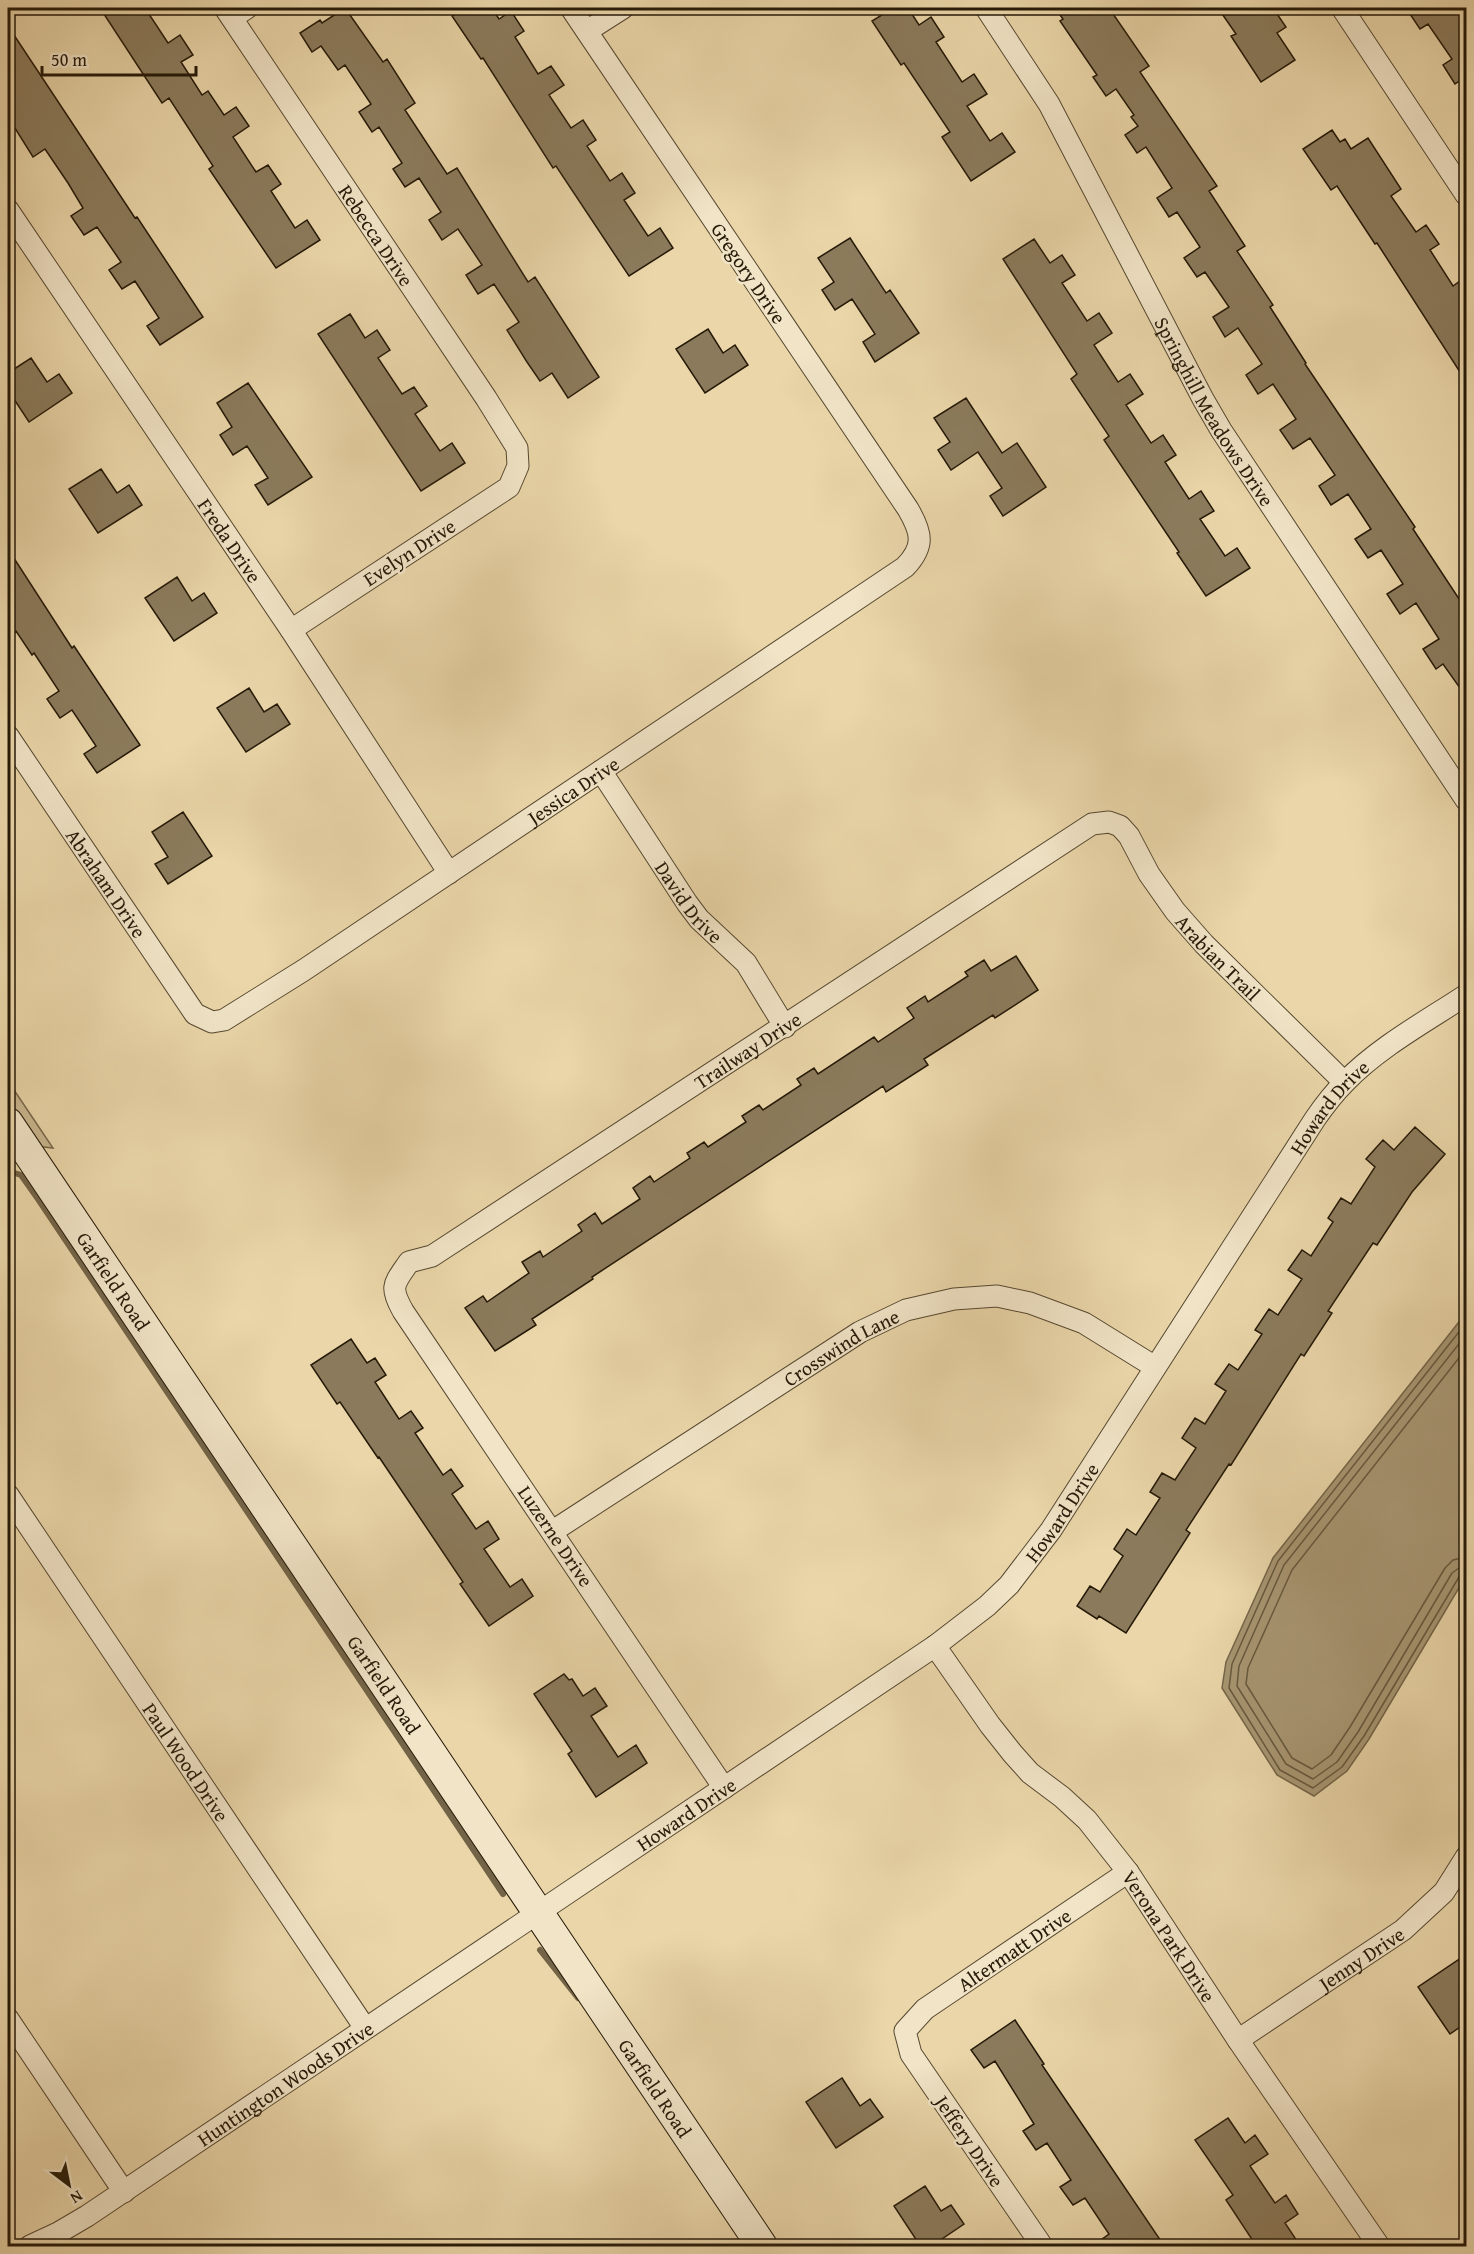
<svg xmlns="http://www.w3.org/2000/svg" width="1474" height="2254" viewBox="0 0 1474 2254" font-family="'Gentium Book Plus',serif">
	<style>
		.green { fill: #c9b68e; stroke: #77684b; stroke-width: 1.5 }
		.water { fill: #a79672; stroke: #736448; stroke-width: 1.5 }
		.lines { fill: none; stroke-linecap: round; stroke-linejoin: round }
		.shore { stroke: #66583d; stroke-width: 1.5 }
		.stream { stroke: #736448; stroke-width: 6 }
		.building { fill: #8b7b5c; stroke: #251908; stroke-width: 1.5 }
		.street-casing { stroke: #564830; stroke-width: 23 }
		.secondary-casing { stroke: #251908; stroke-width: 32 }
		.street { stroke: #f1e4c7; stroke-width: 21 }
		.secondary { stroke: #f1e4c7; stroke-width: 30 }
		.labels { text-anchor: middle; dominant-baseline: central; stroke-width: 5; stroke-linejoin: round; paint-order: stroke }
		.street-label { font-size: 20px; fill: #251908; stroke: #f1e4c7 }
	</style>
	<rect width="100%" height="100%" fill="#ead6a9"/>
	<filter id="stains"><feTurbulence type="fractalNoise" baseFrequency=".00333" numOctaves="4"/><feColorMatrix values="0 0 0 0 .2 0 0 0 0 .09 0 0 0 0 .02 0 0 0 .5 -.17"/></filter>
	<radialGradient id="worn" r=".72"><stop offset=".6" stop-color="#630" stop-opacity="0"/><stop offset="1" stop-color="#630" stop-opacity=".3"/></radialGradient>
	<path class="green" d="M 8,1081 L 53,1148 L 8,1143 Z"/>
	<path class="water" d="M 1466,1313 L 1466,1576 L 1369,1739 L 1347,1771 L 1314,1796 L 1277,1775 L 1222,1688 L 1226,1662 L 1273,1558 Z"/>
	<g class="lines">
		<path class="shore" d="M 1466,1323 L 1278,1561 L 1232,1664 L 1229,1688 L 1280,1770 L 1313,1788 L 1342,1767 L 1364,1736 L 1459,1577 L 1466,1574
			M 1466,1335 L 1284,1565 L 1239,1666 L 1237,1686 L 1286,1764 L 1313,1779 L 1337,1762 L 1358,1732 L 1452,1573 L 1459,1568 L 1466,1566
			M 1466,1349 L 1292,1570 L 1248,1668 L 1246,1684 L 1292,1758 L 1312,1769 L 1331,1755 L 1350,1727 L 1445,1568 L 1453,1560 L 1466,1557"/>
		<path class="stream" d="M 8,1171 L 21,1175 L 38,1199 L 503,1894
			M 540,1950 L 578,1998"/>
	</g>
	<path class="building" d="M 100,8 L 145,8 L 168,43 L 180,35 L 193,55 L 181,62 L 202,95 L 208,91 L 224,115 L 236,107 L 249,126 L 233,137 L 256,172 L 268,165 L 281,184 L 271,191 L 295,228 L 307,220 L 320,240 L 276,268 L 209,169 L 213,166 L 169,98 L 162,103 Z
		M 345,8 L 383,62 L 387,59 L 415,103 L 405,110 L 447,174 L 457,168 L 528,282 L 535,277 L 599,377 L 568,398 L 552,373 L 540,381 L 527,362 L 507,330 L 519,322 L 494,284 L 478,294 L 466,275 L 482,265 L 458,229 L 442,240 L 429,220 L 441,212 L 419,178 L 405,187 L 393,169 L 402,163 L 379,127 L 372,132 L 359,112 L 371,104 L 345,65 L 338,70 L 321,46 L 312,52 L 300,33 L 320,20 L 322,23 Z
		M 465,8 L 492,8 L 499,19 L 511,11 L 524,31 L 515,37 L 538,74 L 551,66 L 564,85 L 549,95 L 571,128 L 583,120 L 596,140 L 587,146 L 610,181 L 622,173 L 635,193 L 624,200 L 648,236 L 660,228 L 673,248 L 629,276 L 556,166 L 553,168 L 483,58 L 481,59 L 452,16 Z
		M 893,8 L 908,8 L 919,25 L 931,17 L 944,37 L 936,42 L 962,82 L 974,74 L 987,94 L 967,106 L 990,141 L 1002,133 L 1015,152 L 971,181 L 942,137 L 950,132 L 904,63 L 901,65 L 872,21 Z
		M 1055,8 L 1109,8 L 1149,66 L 1140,72 L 1217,186 L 1209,191 L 1245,246 L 1237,251 L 1273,305 L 1270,307 L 1306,363 L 1305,364 L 1415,527 L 1413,529 L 1467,611 L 1467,698 L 1443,664 L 1436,669 L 1423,649 L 1439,639 L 1416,603 L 1400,614 L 1387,594 L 1403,584 L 1381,550 L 1368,558 L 1355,539 L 1371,529 L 1348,494 L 1331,505 L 1319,486 L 1335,475 L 1310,438 L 1293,449 L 1280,430 L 1296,419 L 1273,384 L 1258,394 L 1246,375 L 1262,364 L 1238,328 L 1225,337 L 1213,317 L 1229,307 L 1205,272 L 1197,277 L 1184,258 L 1200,247 L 1177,212 L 1169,217 L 1157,198 L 1172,188 L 1146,147 L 1137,153 L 1125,135 L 1138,126 L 1131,117 L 1134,115 L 1116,89 L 1106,96 L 1093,77 L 1097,75 L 1060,21 L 1063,19 Z
		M 1218,8 L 1273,8 L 1286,27 L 1277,33 L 1295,60 L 1261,82 L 1231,36 L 1236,34 Z
		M 1406,8 L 1467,8 L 1467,80 L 1465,77 L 1455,84 L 1443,65 L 1452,59 L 1428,24 L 1420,29 Z
		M 8,26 L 135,218 L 137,217 L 203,317 L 160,345 L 147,326 L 159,318 L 135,281 L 122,289 L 109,270 L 121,262 L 97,227 L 84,235 L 71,216 L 83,208 L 68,183 L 45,149 L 33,157 L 8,117 Z
		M 1332,130 L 1340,142 L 1345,139 L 1351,149 L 1368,138 L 1401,189 L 1391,196 L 1416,232 L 1426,225 L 1439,244 L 1430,250 L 1453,286 L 1460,281 L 1467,291 L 1467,383 L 1377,243 L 1375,244 L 1337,186 L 1331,190 L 1303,149 Z
		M 850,238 L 886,293 L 890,290 L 919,333 L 875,362 L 863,342 L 875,334 L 852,299 L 835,310 L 822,290 L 834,282 L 818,258 Z
		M 1034,239 L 1050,263 L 1062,255 L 1075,275 L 1062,283 L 1087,321 L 1099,313 L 1112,333 L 1094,345 L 1118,382 L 1130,374 L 1143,394 L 1126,405 L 1151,443 L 1163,435 L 1176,455 L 1165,462 L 1189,499 L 1201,491 L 1214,511 L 1200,519 L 1225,556 L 1237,548 L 1250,568 L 1206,596 L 1177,553 L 1179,552 L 1104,440 L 1109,436 L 1071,379 L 1077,374 L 1003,259 Z
		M 350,314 L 365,338 L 377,330 L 390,350 L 378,358 L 402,394 L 414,387 L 427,406 L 415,414 L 440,451 L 452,443 L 465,463 L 421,491 L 318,334 Z
		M 708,329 L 723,353 L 735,345 L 748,365 L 705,393 L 676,349 Z
		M 31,358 L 47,382 L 59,374 L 72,393 L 29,422 L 8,390 L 8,373 Z
		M 248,383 L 312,477 L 268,505 L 255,485 L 268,478 L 247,446 L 233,455 L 220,435 L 232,427 L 217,403 Z
		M 966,398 L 1002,453 L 1017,443 L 1046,487 L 1003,516 L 990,496 L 1002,488 L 978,452 L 951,470 L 938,450 L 950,442 L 934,418 Z
		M 101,469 L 117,493 L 129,485 L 142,505 L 98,533 L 69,489 Z
		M 8,549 L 72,648 L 74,646 L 140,745 L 97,773 L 84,754 L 96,746 L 72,710 L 60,718 L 47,699 L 59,691 L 34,653 L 32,655 L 16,631 L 8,636 Z
		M 177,577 L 192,601 L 204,593 L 217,613 L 174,641 L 145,598 Z
		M 249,688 L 264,712 L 277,704 L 290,724 L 246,752 L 217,708 Z
		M 183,812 L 212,856 L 168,884 L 155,864 L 168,857 L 152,832 Z
		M 1016,956 L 1038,990 L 995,1018 L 993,1015 L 924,1059 L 928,1065 L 886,1092 L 883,1086 L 592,1277 L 593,1279 L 532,1319 L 536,1325 L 495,1351 L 465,1308 L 483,1296 L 487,1302 L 529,1273 L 522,1262 L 540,1251 L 543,1257 L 582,1231 L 578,1225 L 595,1213 L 602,1224 L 640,1199 L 633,1188 L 650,1176 L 654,1182 L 690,1158 L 687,1153 L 704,1142 L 708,1147 L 746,1122 L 742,1116 L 759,1105 L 763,1110 L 801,1085 L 797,1079 L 814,1068 L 818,1074 L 874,1037 L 878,1042 L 914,1018 L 907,1008 L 925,996 L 928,1002 L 968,976 L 965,972 L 984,960 L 991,971 Z
		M 1415,1127 L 1445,1154 L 1412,1192 L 1377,1245 L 1373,1243 L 1328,1311 L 1332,1313 L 1304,1356 L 1301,1354 L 1231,1465 L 1229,1464 L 1186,1530 L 1190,1533 L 1126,1633 L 1099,1616 L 1097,1619 L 1077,1606 L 1090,1586 L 1100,1592 L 1123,1556 L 1114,1549 L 1127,1529 L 1136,1535 L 1160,1498 L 1150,1492 L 1162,1473 L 1175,1480 L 1196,1448 L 1182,1438 L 1195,1418 L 1205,1424 L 1226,1391 L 1215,1384 L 1229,1364 L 1238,1370 L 1262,1334 L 1255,1330 L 1269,1309 L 1278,1315 L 1302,1279 L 1288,1270 L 1302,1250 L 1311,1256 L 1333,1222 L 1328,1218 L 1341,1198 L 1351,1204 L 1375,1167 L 1366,1159 L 1383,1140 L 1394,1150 Z
		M 351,1339 L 367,1363 L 375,1358 L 386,1375 L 375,1382 L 399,1419 L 411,1411 L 423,1428 L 415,1433 L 443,1475 L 451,1469 L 463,1486 L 452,1494 L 476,1529 L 488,1521 L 499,1539 L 484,1549 L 510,1587 L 522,1579 L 533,1596 L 489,1626 L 460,1584 L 463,1582 L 379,1457 L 378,1458 L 340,1402 L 337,1404 L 311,1365 Z
		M 564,1674 L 569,1680 L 572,1679 L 583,1696 L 595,1688 L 607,1706 L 591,1716 L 618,1757 L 636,1745 L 647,1763 L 596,1797 L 568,1754 L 572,1751 L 534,1694 Z
		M 1467,1954 L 1467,2022 L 1450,2034 L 1418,1987 Z
		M 1015,2020 L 1044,2064 L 1042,2065 L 1165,2247 L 1091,2247 L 1109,2234 L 1085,2198 L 1073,2205 L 1060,2187 L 1071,2180 L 1047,2143 L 1036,2150 L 1023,2131 L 1034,2124 L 995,2061 L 984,2068 L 971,2050 Z
		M 842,2078 L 860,2106 L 870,2099 L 883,2117 L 836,2148 L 806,2102 Z
		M 1228,2118 L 1245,2143 L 1255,2135 L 1268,2154 L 1250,2166 L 1275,2203 L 1286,2195 L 1298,2214 L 1285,2223 L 1301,2247 L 1257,2247 L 1226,2200 L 1233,2195 L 1195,2140 Z
		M 925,2186 L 941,2211 L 951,2205 L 964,2224 L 930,2247 L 921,2247 L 894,2206 Z"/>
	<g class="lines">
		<defs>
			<g id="street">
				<path id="s1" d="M 225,8 L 486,398 L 517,448 L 518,466 L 509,487 L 291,630"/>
				<path id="s2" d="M 986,8 L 1049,104 L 1203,399 L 1221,430 L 1466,800"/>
				<path d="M 1342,8 L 1466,195"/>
				<path d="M 232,18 L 247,8"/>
				<path d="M 587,31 L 623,8"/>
				<path id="s3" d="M 8,210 L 291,630 L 449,873"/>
				<path id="s4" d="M 8,736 L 195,1014 L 212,1022 L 224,1020 L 304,970 L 905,567 C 925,546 922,533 908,509 L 571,8"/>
				<path id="s5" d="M 601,771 L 687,903 L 699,919 L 746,963 L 785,1027"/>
				<path id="s6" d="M 8,1495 L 365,2028"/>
				<path id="s7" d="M 553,1531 L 860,1332 L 906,1310 L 954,1299 L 997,1296 L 1030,1303 L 1084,1323 L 1155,1367"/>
				<path id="s8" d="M 935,1646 L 990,1725 L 1013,1754 L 1030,1773 L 1062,1797 L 1087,1820 L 1128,1872 L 1238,2040 L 1379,2246"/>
				<path id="s9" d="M 724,1788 L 403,1311 C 389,1286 394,1284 409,1262 L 432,1256 L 1092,824 L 1109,822 L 1120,826 L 1129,836 L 1149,874 L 1175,911 L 1204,944 L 1344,1082"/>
				<path d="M 8,2019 L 124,2192"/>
				<path id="s10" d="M 1238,2040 L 1403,1930 L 1444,1892 L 1466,1857"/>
				<path id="s11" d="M 30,2246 L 58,2233 L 87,2216 L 935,1646 L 987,1606 L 1009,1585 L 1051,1530 L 1315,1119 C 1324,1106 1334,1093 1345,1082 C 1379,1047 1425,1022 1466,995"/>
				<path id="s12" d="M 1042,2246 L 911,2054 L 905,2031 L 925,2009 L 1128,1872"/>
			</g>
			<g id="secondary">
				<path id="s13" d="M 8,1123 L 762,2246"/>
			</g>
		</defs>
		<use href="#street" class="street-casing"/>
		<use href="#secondary" class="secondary-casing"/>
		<use href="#street" class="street"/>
		<use href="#secondary" class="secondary"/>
	</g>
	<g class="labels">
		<g class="street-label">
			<text stroke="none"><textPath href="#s1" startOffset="273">Rebecca Drive</textPath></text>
			<text transform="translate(749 273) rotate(56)">Gregory Drive</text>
			<text stroke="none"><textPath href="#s2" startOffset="464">Springhill Meadows Drive</textPath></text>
			<text stroke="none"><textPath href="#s3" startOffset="398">Freda Drive</textPath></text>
			<text transform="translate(409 552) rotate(-33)">Evelyn Drive</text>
			<text stroke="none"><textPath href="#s4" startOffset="784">Jessica Drive</textPath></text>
			<text stroke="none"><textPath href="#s4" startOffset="177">Abraham Drive</textPath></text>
			<text stroke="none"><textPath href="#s5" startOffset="158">David Drive</textPath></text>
			<text stroke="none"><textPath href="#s9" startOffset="1636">Arabian Trail</textPath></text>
			<text stroke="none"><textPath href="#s9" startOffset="1030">Trailway Drive</textPath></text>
			<text stroke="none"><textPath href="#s11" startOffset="1758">Howard Drive</textPath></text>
			<text stroke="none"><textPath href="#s13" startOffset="190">Garfield Road</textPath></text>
			<text stroke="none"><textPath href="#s7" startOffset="342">Crosswind Lane</textPath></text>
			<text stroke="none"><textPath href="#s11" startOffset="1272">Howard Drive</textPath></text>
			<text transform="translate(556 1536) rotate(56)">Luzerne Drive</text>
			<text stroke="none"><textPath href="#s13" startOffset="676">Garfield Road</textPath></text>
			<text stroke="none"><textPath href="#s6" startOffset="321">Paul Wood Drive</textPath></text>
			<text stroke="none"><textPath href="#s11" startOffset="786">Howard Drive</textPath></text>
			<text stroke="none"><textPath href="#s8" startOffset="375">Verona Park Drive</textPath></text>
			<text stroke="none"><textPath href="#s12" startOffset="393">Altermatt Drive</textPath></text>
			<text stroke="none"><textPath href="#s10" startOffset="148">Jenny Drive</textPath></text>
			<text stroke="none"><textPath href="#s11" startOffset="303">Huntington Woods Drive</textPath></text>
			<text stroke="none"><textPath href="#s13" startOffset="1162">Garfield Road</textPath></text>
			<text transform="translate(970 2141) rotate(56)">Jeffery Drive</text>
		</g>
	</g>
	<rect width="1474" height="2254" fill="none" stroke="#ead6a9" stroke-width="30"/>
	<rect x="9" y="9" width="1456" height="2236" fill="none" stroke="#251908" stroke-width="3"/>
	<rect x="15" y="15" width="1444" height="2224" fill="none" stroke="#251908" stroke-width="1.5"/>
	<g transform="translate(69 2185) rotate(148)" stroke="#f1e4c7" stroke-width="4.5" paint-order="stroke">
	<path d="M0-4.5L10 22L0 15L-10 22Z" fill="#251908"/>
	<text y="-9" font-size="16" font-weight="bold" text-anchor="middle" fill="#251908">N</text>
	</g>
	<path d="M42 66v9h154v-9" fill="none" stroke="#251908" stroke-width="3"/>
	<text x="51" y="66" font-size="18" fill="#251908" stroke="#f1e4c7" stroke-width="4.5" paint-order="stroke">50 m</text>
	<rect width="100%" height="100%" filter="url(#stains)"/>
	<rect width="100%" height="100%" fill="url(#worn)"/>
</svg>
